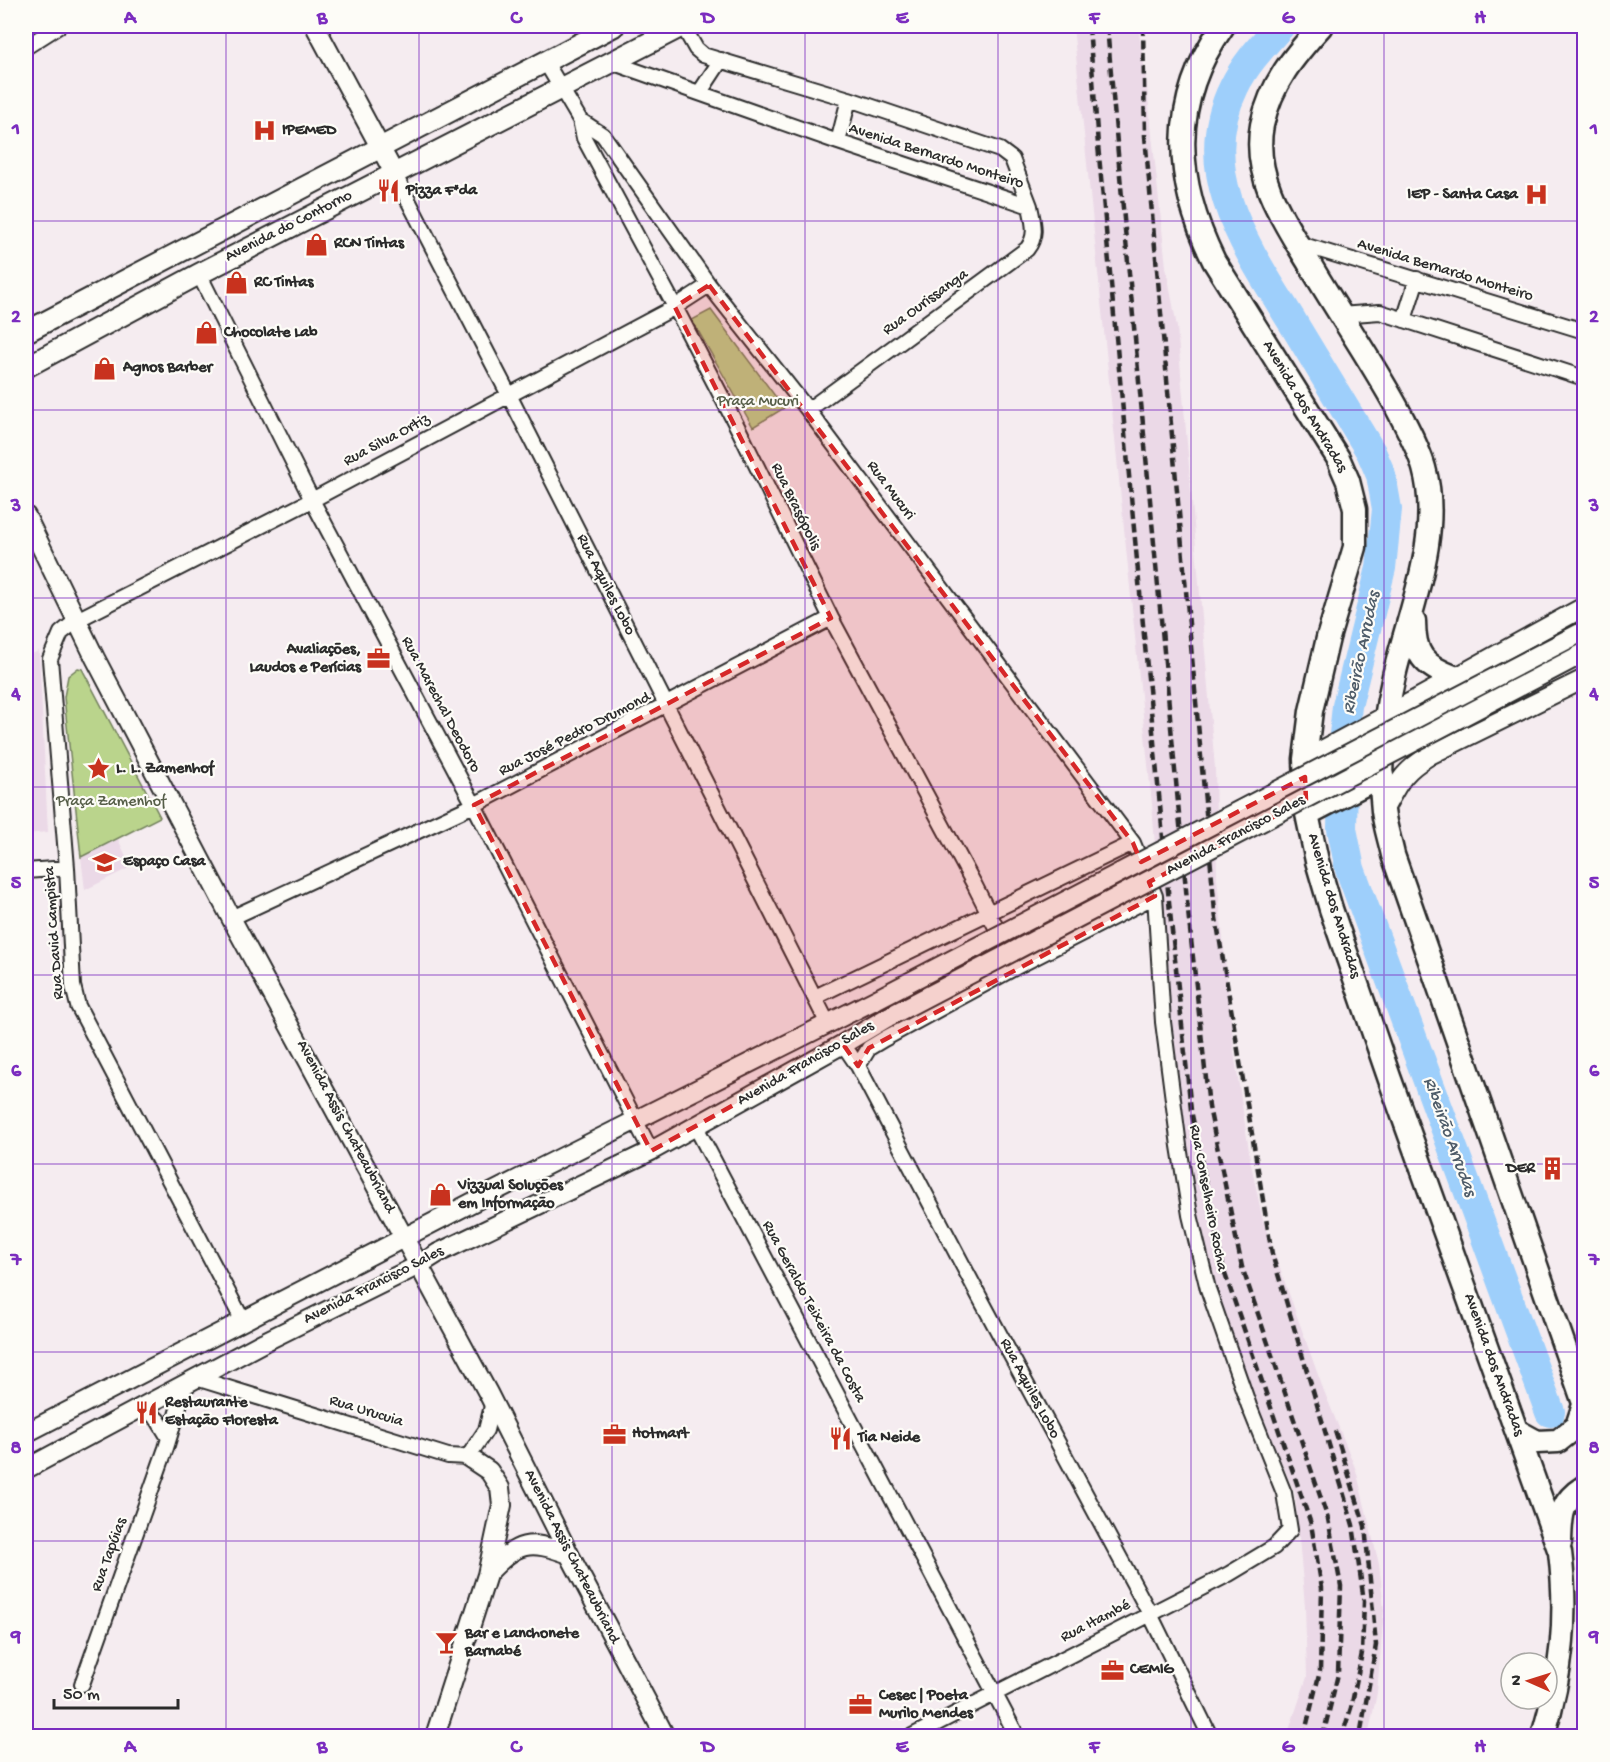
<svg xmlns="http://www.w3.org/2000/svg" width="1610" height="1762" viewBox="0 0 1610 1762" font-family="'Gochi Hand',sans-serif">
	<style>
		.built { fill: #ebd9e7 }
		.green { fill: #bad48c; stroke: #72805c; stroke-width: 1.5 }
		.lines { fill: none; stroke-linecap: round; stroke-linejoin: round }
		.river { stroke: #9ecffb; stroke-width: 30 }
		.minor-casing { stroke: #2b2b2b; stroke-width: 18 }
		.tertiary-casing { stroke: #2b2b2b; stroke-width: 22 }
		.secondary-casing { stroke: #2b2b2b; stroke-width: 24 }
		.primary-casing { stroke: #2b2b2b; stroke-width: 27 }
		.minor { stroke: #fdfcf7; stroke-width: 14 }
		.tertiary { stroke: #fdfcf7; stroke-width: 18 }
		.secondary { stroke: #fdfcf7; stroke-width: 20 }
		.primary { stroke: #fdfcf7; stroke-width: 22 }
		.rail { stroke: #2b2b2b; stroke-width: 4.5; stroke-dasharray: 9 4.5; stroke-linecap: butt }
		.tertiary-bridge-casing { stroke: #2b2b2b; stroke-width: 22; stroke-linecap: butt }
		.tertiary-bridge { stroke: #fdfcf7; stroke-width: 18 }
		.marked { fill: #d62828; fill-opacity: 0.2; stroke: #d62828; stroke-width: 4.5; stroke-dasharray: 12 8; stroke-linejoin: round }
		.grid { fill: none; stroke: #7b2cbf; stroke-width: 1.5; stroke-opacity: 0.55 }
		.labels { text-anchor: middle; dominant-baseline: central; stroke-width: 4.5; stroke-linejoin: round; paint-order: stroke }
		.poi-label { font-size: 16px; font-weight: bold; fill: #2b2b2b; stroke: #fdfcf7; text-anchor: start }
		.street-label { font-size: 16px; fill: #2b2b2b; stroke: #fdfcf7 }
		.park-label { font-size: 16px; fill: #565e48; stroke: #fdfcf7 }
		.water-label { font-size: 18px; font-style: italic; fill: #4e5c69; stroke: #fdfcf7 }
		.neatline { fill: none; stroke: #7b2cbf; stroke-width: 2 }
		.grid-label { font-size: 20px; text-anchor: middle; font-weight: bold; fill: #7b2cbf }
	</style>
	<rect width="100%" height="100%" fill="#f5ecf0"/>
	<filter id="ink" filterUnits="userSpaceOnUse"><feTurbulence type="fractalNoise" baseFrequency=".0167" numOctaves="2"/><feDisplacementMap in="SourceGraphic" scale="12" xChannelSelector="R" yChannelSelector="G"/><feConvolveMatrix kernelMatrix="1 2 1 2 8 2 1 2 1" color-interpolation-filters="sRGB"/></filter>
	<g filter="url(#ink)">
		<path class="built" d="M 1073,26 L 1138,26 L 1146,78 L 1166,267 L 1177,327 L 1215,768 L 1217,878 L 1235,1059 L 1251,1164 L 1263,1221 L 1322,1386 L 1356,1470 L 1379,1564 L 1384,1610 L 1377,1693 L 1368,1736 L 1287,1736 L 1307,1677 L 1305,1606 L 1295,1493 L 1252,1395 L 1216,1290 L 1195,1214 L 1180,1110 L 1164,969 L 1152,804 Z
			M 39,651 L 48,832 L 26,834 L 26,656 Z
			M 118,839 L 131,867 L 85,890 L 81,857 Z"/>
		<path class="green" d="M 711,310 L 784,408 L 753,427 L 692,320 Z
			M 78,668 L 82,669 L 160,817 L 81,857 L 64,697 L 68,676 Z"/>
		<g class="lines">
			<path class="river" d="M 1280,26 C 1263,45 1245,64 1234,87 C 1191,173 1250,253 1293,323 C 1319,366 1345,409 1371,452 L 1381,475 L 1387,509 L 1381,568 L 1347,706 L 1344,735 L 1342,829 L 1350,869 L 1550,1412"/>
			<defs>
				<path id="minor" d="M 26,47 L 59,26
					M 545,61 L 580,120 L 584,138 L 675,307 L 740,432 L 831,618 L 974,884 L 1016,967
					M 611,62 L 838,142 L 1030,206 L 1012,159 L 1000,150 L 849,99 L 703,55 L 696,49 L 683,26
					M 700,92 L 721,60
					M 580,120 L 603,135 L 709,285 L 808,410 L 1133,843 L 1155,896 L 1163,1022 L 1179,1146 L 1190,1215 L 1208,1289 L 1249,1406 L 1284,1493 L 1290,1530 L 1274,1547 L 1229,1574 L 912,1736
					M 838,142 L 849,99
					M 394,173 L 509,395 L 828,1024
					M 1297,243 L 1584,331
					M 199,274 L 312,500 L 474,805 L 651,1151
					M 1340,315 L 1380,312 L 1584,378
					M 1404,320 L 1417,279
					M 808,410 L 1027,249 C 1038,235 1033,222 1030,206
					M 26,871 L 67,868
					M 231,918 L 474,805 L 831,618
					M 815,997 L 1133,843
					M 843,1044 L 858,1066 L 979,1296 L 1150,1614 L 1210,1736
					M 858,1066 L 869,1048 L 884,1039 L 1016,967 L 1155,896
					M 696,1127 L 1017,1736
					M 243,1321 L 78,1006 L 73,986 L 67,868 L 50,659 L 61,633 L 77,620 L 312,500 L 675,307 L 709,285
					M 196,1378 L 448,1456 L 468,1457 L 486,1430 L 493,1402
					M 143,1406 L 158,1420 L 169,1438
					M 82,1684 L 166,1448 L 186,1383"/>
				<path id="tertiary" d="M 315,26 L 394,173
					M 26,516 L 95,658 L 231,918 L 488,1393 L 569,1554 L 665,1736
					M 1305,759 C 1399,710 1491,657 1584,607
					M 1383,811 C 1399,782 1401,773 1430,755 L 1584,679
					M 26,1433 L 475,1201 L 877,999
					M 26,1469 L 264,1342 L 419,1265 L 438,1253 L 651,1151 L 843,1044 L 888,1017
					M 488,1573 C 518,1542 528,1539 569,1554
					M 435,1736 L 487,1575 L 502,1505 L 500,1488 L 489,1471 L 468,1457"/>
				<path id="secondary" d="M 26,332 L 614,26
					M 26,367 L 199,274 L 682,26"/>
				<path id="primary" d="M 1223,26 C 1169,102 1174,180 1214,261 L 1338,458 L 1348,481 L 1355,509 L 1355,547 L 1328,638 L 1311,711 L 1305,759 L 1307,814 L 1317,861 L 1331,909 L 1389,1077 L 1560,1552 C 1568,1619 1562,1672 1543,1736
					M 1321,26 C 1294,56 1271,83 1262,125 C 1252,176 1284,222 1309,263 C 1337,311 1369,357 1396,406 C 1406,426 1418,446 1424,468 C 1443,535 1409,611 1394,676 C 1384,719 1378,767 1383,811 C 1385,826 1390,841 1393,855 L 1584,1403
					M 1414,621 C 1414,654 1423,666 1454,677
					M 1307,814 L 1382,775
					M 1517,1431 L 1537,1442 L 1558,1441 L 1577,1426 L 1584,1405
					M 1560,1542 C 1561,1515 1560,1502 1584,1487"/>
			</defs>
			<use href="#minor" class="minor-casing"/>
			<use href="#tertiary" class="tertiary-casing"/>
			<use href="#secondary" class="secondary-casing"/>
			<use href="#primary" class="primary-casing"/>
			<use href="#minor" class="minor"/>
			<use href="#tertiary" class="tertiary"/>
			<use href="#secondary" class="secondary"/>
			<use href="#primary" class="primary"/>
			<path class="rail" d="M 1089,26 L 1098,145 L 1170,912 L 1191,1110 L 1224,1271 L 1311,1524 L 1322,1588 L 1320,1671 L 1304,1736
				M 1107,26 L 1117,143 L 1188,911 L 1209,1107 L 1242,1267 L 1328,1519 L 1341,1586 L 1338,1674 L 1323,1736
				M 1143,26 L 1145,136 L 1215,912 L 1272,1254 L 1353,1525 L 1364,1601 L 1362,1653 L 1351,1708 L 1342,1736
				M 1335,1431 L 1365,1526 L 1376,1645 L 1360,1736"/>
			<defs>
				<path id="tertiary-bridge" d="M 877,999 L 1584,631
					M 888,1017 L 1584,653"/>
			</defs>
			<use href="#tertiary-bridge" class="tertiary-bridge-casing"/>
			<use href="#tertiary-bridge" class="tertiary-bridge"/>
		</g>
	</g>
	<path class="marked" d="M 709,285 L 1133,843 L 1141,862 L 1305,777 L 1306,800 L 1149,882 L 1155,896 L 869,1048 L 858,1066 L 843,1044 L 651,1151 L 474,805 L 831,618 L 675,307 Z"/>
	<path class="grid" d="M 226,26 L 226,1736M 419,26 L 419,1736M 612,26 L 612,1736M 805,26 L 805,1736M 998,26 L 998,1736M 1191,26 L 1191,1736M 1384,26 L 1384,1736M 26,221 L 1584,221M 26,410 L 1584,410M 26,598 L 1584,598M 26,787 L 1584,787M 26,975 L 1584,975M 26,1164 L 1584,1164M 26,1352 L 1584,1352M 26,1541 L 1584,1541"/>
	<defs>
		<symbol id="hospital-bare" viewBox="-9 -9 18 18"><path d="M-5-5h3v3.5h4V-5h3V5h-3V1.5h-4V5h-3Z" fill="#c8321e" stroke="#fdfcf7" stroke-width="2.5" paint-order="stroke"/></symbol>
		<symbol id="restaurant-bare" viewBox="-9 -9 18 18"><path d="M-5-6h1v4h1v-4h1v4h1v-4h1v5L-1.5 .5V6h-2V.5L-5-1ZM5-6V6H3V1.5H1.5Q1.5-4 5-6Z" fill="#c8321e" stroke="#fdfcf7" stroke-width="2.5" paint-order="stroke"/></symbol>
		<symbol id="shop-bare" viewBox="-9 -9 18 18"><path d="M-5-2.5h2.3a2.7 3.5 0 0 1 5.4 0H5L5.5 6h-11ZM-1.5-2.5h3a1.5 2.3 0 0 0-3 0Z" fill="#c8321e" stroke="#fdfcf7" stroke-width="2.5" paint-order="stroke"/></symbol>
		<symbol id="office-bare" viewBox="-9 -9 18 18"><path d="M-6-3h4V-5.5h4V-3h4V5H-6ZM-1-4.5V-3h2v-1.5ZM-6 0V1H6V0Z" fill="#c8321e" stroke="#fdfcf7" stroke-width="2.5" paint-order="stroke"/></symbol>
		<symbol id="sight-bare" viewBox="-9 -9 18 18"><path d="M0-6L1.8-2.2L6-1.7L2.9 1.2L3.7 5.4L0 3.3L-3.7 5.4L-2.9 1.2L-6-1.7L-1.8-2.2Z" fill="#c8321e" stroke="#fdfcf7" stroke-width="2.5" paint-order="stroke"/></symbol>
		<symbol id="school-bare" viewBox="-9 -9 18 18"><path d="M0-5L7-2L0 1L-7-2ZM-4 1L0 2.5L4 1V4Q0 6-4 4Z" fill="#c8321e" stroke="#fdfcf7" stroke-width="2.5" paint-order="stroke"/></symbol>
		<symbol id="building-bare" viewBox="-9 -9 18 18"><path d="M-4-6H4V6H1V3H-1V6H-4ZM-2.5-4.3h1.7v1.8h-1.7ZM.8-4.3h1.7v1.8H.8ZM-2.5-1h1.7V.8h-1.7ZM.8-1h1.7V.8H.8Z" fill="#c8321e" stroke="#fdfcf7" stroke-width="2.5" paint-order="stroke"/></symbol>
		<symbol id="bar-bare" viewBox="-9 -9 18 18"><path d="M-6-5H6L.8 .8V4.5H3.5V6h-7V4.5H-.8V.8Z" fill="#c8321e" stroke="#fdfcf7" stroke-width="2.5" paint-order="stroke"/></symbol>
	</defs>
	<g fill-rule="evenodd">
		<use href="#hospital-bare" x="248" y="114" width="33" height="33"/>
		<use href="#restaurant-bare" x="372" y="174" width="33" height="33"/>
		<use href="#hospital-bare" x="1520" y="178" width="33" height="33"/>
		<use href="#shop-bare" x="300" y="228" width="33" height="33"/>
		<use href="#shop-bare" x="220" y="266" width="33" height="33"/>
		<use href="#shop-bare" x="190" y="316" width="33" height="33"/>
		<use href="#shop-bare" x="88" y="352" width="33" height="33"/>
		<use href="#office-bare" x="362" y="642" width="33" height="33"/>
		<use href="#sight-bare" x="82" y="752" width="33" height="33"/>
		<use href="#school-bare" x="88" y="846" width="33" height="33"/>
		<use href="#building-bare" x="1536" y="1152" width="33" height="33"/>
		<use href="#shop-bare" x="424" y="1178" width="33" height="33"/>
		<use href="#restaurant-bare" x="130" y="1396" width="33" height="33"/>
		<use href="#office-bare" x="598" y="1418" width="33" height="33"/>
		<use href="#restaurant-bare" x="824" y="1422" width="33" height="33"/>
		<use href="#bar-bare" x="430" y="1626" width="33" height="33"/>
		<use href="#office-bare" x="1096" y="1654" width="33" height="33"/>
		<use href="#office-bare" x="844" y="1688" width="33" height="33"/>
	</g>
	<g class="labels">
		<g class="poi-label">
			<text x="282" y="131">IPEMED</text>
			<text x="406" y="191">Pizza F*da</text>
			<text x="1518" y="195" text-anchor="end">IEP - Santa Casa</text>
			<text x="334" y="244">RCN Tintas</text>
			<text x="254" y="283">RC Tintas</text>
			<text x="224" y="333">Chocolate Lab</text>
			<text x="123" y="368">Agnos Barber</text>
			<text x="361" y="650" text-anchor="end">Avaliações,<tspan x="361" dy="18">Laudos e Perícias</tspan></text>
			<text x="116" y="769">L. L. Zamenhof</text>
			<text x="123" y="862">Espaço Casa</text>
			<text x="1535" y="1169" text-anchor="end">DER</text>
			<text x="458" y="1186">Vizzual Soluções<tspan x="458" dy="18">em Informação</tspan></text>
			<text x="165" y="1403">Restaurante<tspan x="165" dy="18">Estação Floresta</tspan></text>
			<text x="632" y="1434">Hotmart</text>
			<text x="858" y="1438">Tia Neide</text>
			<text x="465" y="1634">Bar e Lanchonete<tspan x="465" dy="18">Barnabé</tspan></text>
			<text x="1130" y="1670">CEMIG</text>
			<text x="879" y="1696">Cesec | Poeta<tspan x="879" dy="18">Murilo Mendes</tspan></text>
		</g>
		<g class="street-label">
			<text transform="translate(936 157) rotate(18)">Avenida Bernardo Monteiro</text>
			<text transform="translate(289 227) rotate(-27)">Avenida do Contorno</text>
			<text transform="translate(1445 271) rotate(17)">Avenida Bernardo Monteiro</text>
			<text transform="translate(926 303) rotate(-36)">Rua Ourissanga</text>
			<text transform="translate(1304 407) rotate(59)">Avenida dos Andradas</text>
			<text transform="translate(387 441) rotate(-28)">Rua Silva Ortiz</text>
			<text transform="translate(890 491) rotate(53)">Rua Mucuri</text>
			<text transform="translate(795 507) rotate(64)">Rua Brasópolis</text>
			<text transform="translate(605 585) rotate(63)">Rua Aquiles Lobo</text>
			<text transform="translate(440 705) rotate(62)">Rua Marechal Deodoro</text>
			<text transform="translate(575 735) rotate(-27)">Rua José Pedro Drumond</text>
			<text transform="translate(1236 836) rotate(-28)">Avenida Francisco Sales</text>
			<text transform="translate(1333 906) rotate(73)">Avenida dos Andradas</text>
			<text transform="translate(55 933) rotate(-94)">Rua David Campista</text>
			<text transform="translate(806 1064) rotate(-30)">Avenida Francisco Sales</text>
			<text transform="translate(345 1127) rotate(62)">Avenida Assis Chateaubriand</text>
			<text transform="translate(1207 1198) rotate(79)">Rua Conselheiro Rocha</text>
			<text transform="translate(374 1286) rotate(-27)">Avenida Francisco Sales</text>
			<text transform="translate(813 1312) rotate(62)">Rua Geraldo Teixeira da Costa</text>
			<text transform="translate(1493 1365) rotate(70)">Avenida dos Andradas</text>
			<text transform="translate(1029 1389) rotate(62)">Rua Aquiles Lobo</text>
			<text transform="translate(366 1412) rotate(17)">Rua Urucuia</text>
			<text transform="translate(110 1555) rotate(-70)">Rua Tapúias</text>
			<text transform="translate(571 1557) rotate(63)">Avenida Assis Chateaubriand</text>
			<text transform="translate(1096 1622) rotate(-27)">Rua Itambé</text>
		</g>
		<g class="park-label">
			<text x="758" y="402">Praça Mucuri</text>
			<text x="111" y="802">Praça Zamenhof</text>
		</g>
		<g class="water-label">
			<text transform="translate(1362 653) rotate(-78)">Ribeirão Arrudas</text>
			<text transform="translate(1449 1137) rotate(70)">Ribeirão Arrudas</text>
		</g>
	</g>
	<rect width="1610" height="1762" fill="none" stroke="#fdfcf7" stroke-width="66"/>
	<g transform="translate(1529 1681) rotate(273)"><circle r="28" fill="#fdfcf7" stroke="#a9a8a5" stroke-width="1.5"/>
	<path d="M0-4.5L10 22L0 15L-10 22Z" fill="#c8321e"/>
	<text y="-9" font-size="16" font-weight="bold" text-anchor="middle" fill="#2b2b2b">N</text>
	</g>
	<path d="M54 1699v9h124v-9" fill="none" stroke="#2b2b2b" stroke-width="3"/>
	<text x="63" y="1699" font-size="18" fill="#2b2b2b" stroke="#fdfcf7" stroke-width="4.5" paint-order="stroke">50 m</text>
	<rect x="33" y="33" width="1544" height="1696" class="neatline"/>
	<g class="grid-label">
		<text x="130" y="23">A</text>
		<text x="322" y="23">B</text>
		<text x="516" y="23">C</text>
		<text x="708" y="23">D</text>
		<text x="902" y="23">E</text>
		<text x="1094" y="23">F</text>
		<text x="1288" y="23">G</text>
		<text x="1480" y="23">H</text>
		<text x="16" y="134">1</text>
		<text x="1594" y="134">1</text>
		<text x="16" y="322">2</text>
		<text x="1594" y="322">2</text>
		<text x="16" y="511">3</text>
		<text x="1594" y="511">3</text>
		<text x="16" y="699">4</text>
		<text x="1594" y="699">4</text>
		<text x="16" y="888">5</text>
		<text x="1594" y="888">5</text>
		<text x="16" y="1076">6</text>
		<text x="1594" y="1076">6</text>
		<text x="16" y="1265">7</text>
		<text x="1594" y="1265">7</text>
		<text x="16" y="1453">8</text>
		<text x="1594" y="1453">8</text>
		<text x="16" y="1642">9</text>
		<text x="1594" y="1642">9</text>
		<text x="130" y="1752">A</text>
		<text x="322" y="1752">B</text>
		<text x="516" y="1752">C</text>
		<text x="708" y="1752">D</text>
		<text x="902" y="1752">E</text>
		<text x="1094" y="1752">F</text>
		<text x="1288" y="1752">G</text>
		<text x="1480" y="1752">H</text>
	</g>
</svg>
